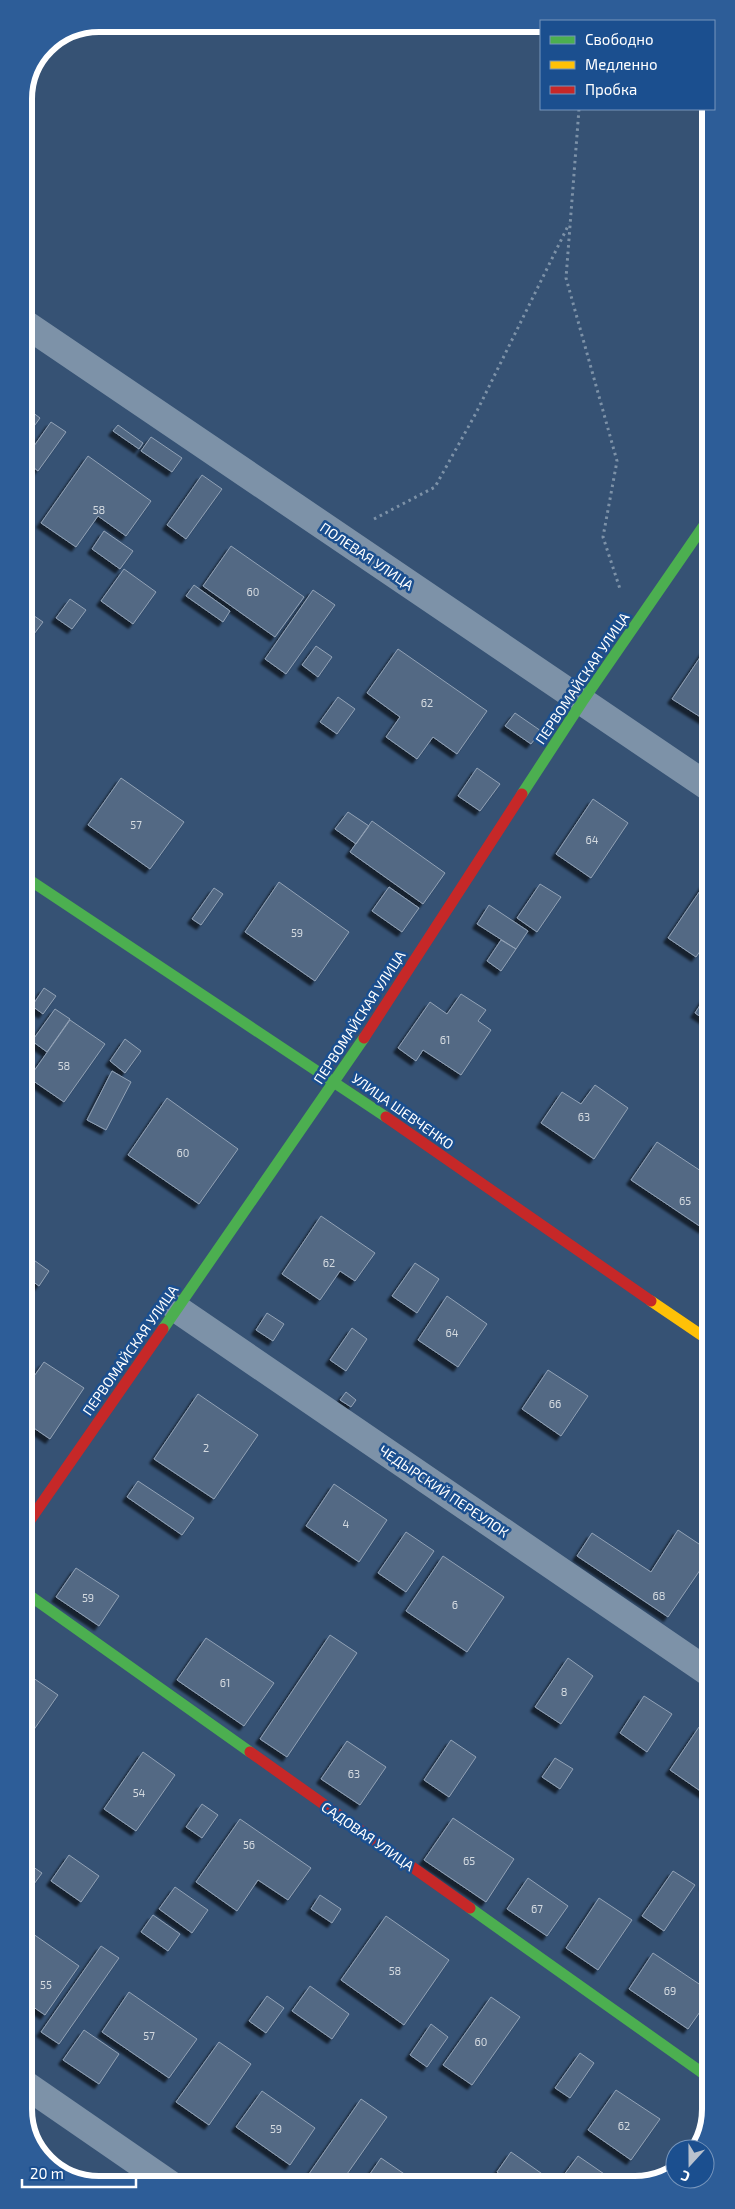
<svg xmlns="http://www.w3.org/2000/svg" width="735" height="2209" viewBox="0 0 735 2209" font-family="'Exo 2',sans-serif">
	<style>
		.building { fill: #526984; stroke: #92a2b6; filter: url(#shadow) }
		.lines { fill: none; stroke-linecap: round; stroke-linejoin: round }
		.path { stroke: #7d92a8; stroke-width: 3; stroke-dasharray: 2.5 4; stroke-linecap: butt }
		.street { stroke: #7d92a8; stroke-width: 28 }
		.fast { stroke: #4caf50; stroke-width: 11 }
		.slow { stroke: #ffc107; stroke-width: 11 }
		.jam { stroke: #c62828; stroke-width: 11 }
		.labels { text-anchor: middle; dominant-baseline: central; stroke-width: 5; stroke-linejoin: round; paint-order: stroke }
		.number-label { font-size: 11px; fill: #d4dae0 }
		.street-label { font-size: 14px; fill: #fff; stroke: #1b4f8f }
		.rim { fill: none; stroke: #fff; stroke-width: 6 }
	</style>
	<defs>
		<filter id="shadow"><feDropShadow dx="-4.5" dy="4.5" stdDeviation="1" flood-color="#0009"/></filter>
	</defs>
	<rect width="100%" height="100%" fill="#365274"/>
	<path class="building" d="M 24,406 L 40,418 L 24,440 Z
		M 51,422 L 66,432 L 38,471 L 24,460 Z
		M 118,425 L 143,443 L 139,449 L 113,431 Z
		M 151,437 L 182,458 L 172,472 L 141,451 Z
		M 88,456 L 151,501 L 126,536 L 98,516 L 76,547 L 41,523 Z
		M 24,470 L 29,474 L 24,481 Z
		M 202,475 L 222,489 L 186,539 L 167,525 Z
		M 104,531 L 133,551 L 120,569 L 92,549 Z
		M 231,546 L 304,597 L 275,637 L 203,586 Z
		M 124,569 L 156,592 L 133,624 L 101,601 Z
		M 194,585 L 230,611 L 223,622 L 186,596 Z
		M 313,590 L 335,605 L 286,674 L 265,659 Z
		M 70,599 L 86,610 L 72,629 L 56,618 Z
		M 24,609 L 43,622 L 34,634 L 25,628 Z
		M 709,644 L 710,723 L 672,699 Z
		M 316,646 L 332,657 L 318,677 L 302,665 Z
		M 398,649 L 487,711 L 457,754 L 433,737 L 417,759 L 386,737 L 400,717 L 367,693 Z
		M 338,697 L 355,709 L 337,734 L 320,722 Z
		M 515,713 L 541,731 L 531,744 L 505,726 Z
		M 477,768 L 500,784 L 480,811 L 458,796 Z
		M 121,778 L 184,822 L 150,869 L 88,825 Z
		M 593,799 L 628,823 L 591,878 L 556,854 Z
		M 348,812 L 369,826 L 356,844 L 335,829 Z
		M 372,821 L 445,873 L 423,904 L 350,852 Z
		M 279,882 L 349,932 L 315,981 L 245,932 Z
		M 706,882 L 710,884 L 710,937 L 696,957 L 668,938 Z
		M 540,884 L 561,897 L 537,932 L 517,918 Z
		M 389,887 L 419,908 L 402,932 L 372,911 Z
		M 214,888 L 223,894 L 201,925 L 192,919 Z
		M 489,905 L 528,931 L 516,949 L 477,924 Z
		M 501,940 L 516,949 L 501,971 L 487,961 Z
		M 44,988 L 56,996 L 43,1014 L 32,1006 Z
		M 710,990 L 710,1023 L 695,1013 Z
		M 461,994 L 486,1010 L 478,1021 L 491,1030 L 461,1075 L 423,1050 L 416,1061 L 398,1048 L 430,1002 L 447,1014 Z
		M 55,1009 L 70,1019 L 47,1052 L 32,1041 Z
		M 70,1020 L 105,1044 L 64,1102 L 29,1078 Z
		M 125,1039 L 141,1051 L 125,1073 L 110,1061 Z
		M 112,1071 L 131,1082 L 106,1130 L 87,1120 Z
		M 595,1085 L 628,1108 L 594,1159 L 541,1123 L 562,1092 L 581,1104 Z
		M 167,1098 L 238,1149 L 199,1204 L 128,1155 Z
		M 657,1142 L 710,1177 L 710,1219 L 704,1229 L 631,1180 Z
		M 25,1153 L 31,1157 L 25,1165 Z
		M 321,1216 L 375,1253 L 355,1281 L 340,1271 L 320,1300 L 282,1274 Z
		M 31,1258 L 49,1271 L 39,1286 L 25,1276 L 25,1267 Z
		M 415,1263 L 439,1279 L 417,1313 L 392,1296 Z
		M 447,1296 L 487,1324 L 458,1367 L 418,1340 Z
		M 267,1313 L 284,1324 L 273,1341 L 256,1330 Z
		M 352,1328 L 367,1339 L 346,1371 L 330,1360 Z
		M 44,1362 L 84,1388 L 50,1439 L 25,1422 L 25,1389 Z
		M 548,1370 L 588,1396 L 561,1436 L 522,1409 Z
		M 346,1392 L 356,1400 L 351,1407 L 340,1400 Z
		M 198,1394 L 258,1435 L 214,1499 L 154,1459 Z
		M 138,1481 L 194,1518 L 182,1535 L 127,1497 Z
		M 334,1484 L 387,1520 L 359,1562 L 306,1526 Z
		M 678,1530 L 711,1552 L 711,1554 L 668,1617 L 577,1556 L 592,1533 L 651,1572 Z
		M 406,1532 L 434,1551 L 406,1592 L 378,1573 Z
		M 443,1556 L 504,1597 L 467,1652 L 406,1611 Z
		M 76,1568 L 119,1596 L 99,1626 L 56,1597 Z
		M 330,1635 L 357,1653 L 287,1757 L 260,1739 Z
		M 206,1638 L 274,1683 L 244,1726 L 177,1680 Z
		M 568,1658 L 593,1676 L 561,1724 L 535,1707 Z
		M 26,1673 L 58,1695 L 26,1741 Z
		M 644,1696 L 672,1714 L 647,1752 L 620,1733 Z
		M 699,1727 L 711,1734 L 709,1797 L 670,1770 Z
		M 451,1740 L 476,1757 L 449,1797 L 424,1780 Z
		M 347,1741 L 386,1767 L 360,1805 L 321,1779 Z
		M 143,1752 L 175,1775 L 136,1831 L 104,1809 Z
		M 555,1758 L 573,1769 L 560,1789 L 542,1777 Z
		M 202,1804 L 218,1815 L 202,1838 L 186,1827 Z
		M 453,1818 L 514,1859 L 486,1902 L 424,1860 Z
		M 240,1819 L 311,1868 L 288,1900 L 258,1880 L 237,1911 L 196,1882 Z
		M 69,1855 L 99,1876 L 81,1902 L 51,1881 Z
		M 26,1862 L 42,1873 L 26,1895 Z
		M 673,1871 L 695,1885 L 664,1931 L 642,1916 Z
		M 711,1875 L 711,1890 L 704,1885 Z
		M 528,1878 L 568,1906 L 547,1936 L 507,1909 Z
		M 175,1887 L 208,1910 L 192,1933 L 159,1909 Z
		M 320,1895 L 341,1909 L 332,1923 L 311,1909 Z
		M 599,1898 L 632,1920 L 598,1970 L 566,1948 Z
		M 153,1915 L 180,1934 L 168,1951 L 141,1932 Z
		M 386,1916 L 449,1960 L 404,2025 L 341,1980 Z
		M 26,1929 L 79,1966 L 45,2015 L 26,2002 Z
		M 101,1946 L 119,1958 L 59,2044 L 41,2032 Z
		M 653,1953 L 711,1992 L 711,1996 L 688,2029 L 629,1989 Z
		M 310,1986 L 349,2014 L 332,2039 L 292,2011 Z
		M 129,1992 L 197,2039 L 169,2078 L 102,2032 Z
		M 267,1996 L 284,2008 L 266,2033 L 249,2021 Z
		M 491,1997 L 520,2017 L 472,2085 L 443,2065 Z
		M 431,2024 L 448,2037 L 427,2067 L 410,2055 Z
		M 84,2030 L 119,2054 L 99,2084 L 63,2060 Z
		M 219,2042 L 251,2064 L 209,2125 L 176,2102 Z
		M 580,2053 L 594,2063 L 570,2098 L 555,2088 Z
		M 616,2090 L 660,2119 L 631,2160 L 588,2130 Z
		M 262,2091 L 315,2128 L 290,2165 L 236,2127 Z
		M 361,2099 L 387,2117 L 340,2184 L 302,2184 Z
		M 511,2152 L 548,2178 L 545,2183 L 512,2183 L 497,2172 Z
		M 578,2156 L 610,2178 L 607,2183 L 567,2183 L 561,2179 Z
		M 381,2158 L 419,2184 L 363,2184 Z"/>
	<g class="lines">
		<path class="path" d="M 579,109 L 566,278 L 617,461 L 603,537 L 620,589
			M 374,519 L 435,487 L 476,413 L 569,224"/>
		<path class="street" d="M 24,323 L 710,788
			M 177,1309 L 711,1674
			M 26,2085 L 171,2185"/>
		<path class="fast" d="M 522,794 L 582,702 L 709,518
			M 25,877 L 386,1117
			M 163,1329 L 364,1038
			M 26,1593 L 250,1752
			M 470,1908 L 711,2079"/>
		<path class="slow" d="M 651,1301 L 710,1341"/>
		<path class="jam" d="M 364,1038 L 522,794
			M 386,1117 L 651,1301
			M 26,1526 L 163,1329
			M 250,1752 L 470,1908"/>
	</g>
	<g class="labels">
		<g class="number-label">
			<text x="99" y="509">58</text>
			<text x="253" y="591">60</text>
			<text x="427" y="702">62</text>
			<text x="136" y="824">57</text>
			<text x="592" y="839">64</text>
			<text x="297" y="932">59</text>
			<text x="445" y="1039">61</text>
			<text x="64" y="1065">58</text>
			<text x="584" y="1116">63</text>
			<text x="183" y="1152">60</text>
			<text x="685" y="1200">65</text>
			<text x="329" y="1262">62</text>
			<text x="452" y="1332">64</text>
			<text x="555" y="1403">66</text>
			<text x="206" y="1447">2</text>
			<text x="346" y="1523">4</text>
			<text x="659" y="1595">68</text>
			<text x="88" y="1597">59</text>
			<text x="455" y="1604">6</text>
			<text x="225" y="1682">61</text>
			<text x="564" y="1691">8</text>
			<text x="354" y="1773">63</text>
			<text x="139" y="1792">54</text>
			<text x="249" y="1844">56</text>
			<text x="469" y="1860">65</text>
			<text x="537" y="1908">67</text>
			<text x="395" y="1970">58</text>
			<text x="46" y="1984">55</text>
			<text x="670" y="1990">69</text>
			<text x="149" y="2035">57</text>
			<text x="481" y="2041">60</text>
			<text x="624" y="2125">62</text>
			<text x="276" y="2128">59</text>
		</g>
		<g class="street-label">
			<text transform="translate(367 556) rotate(34)">ПОЛЕВАЯ УЛИЦА</text>
			<text transform="translate(582 678) rotate(-56)">ПЕРВОМАЙСКАЯ УЛИЦА</text>
			<text transform="translate(359 1017) rotate(-57)">ПЕРВОМАЙСКАЯ УЛИЦА</text>
			<text transform="translate(403 1111) rotate(35)">УЛИЦА ШЕВЧЕНКО</text>
			<text transform="translate(130 1350) rotate(-55)">ПЕРВОМАЙСКАЯ УЛИЦА</text>
			<text transform="translate(444 1491) rotate(34)">ЧЕДЫРСКИЙ ПЕРЕУЛОК</text>
			<text transform="translate(368 1836) rotate(35)">САДОВАЯ УЛИЦА</text>
		</g>
	</g>
	<path d="M0 0H735V2209H0ZM99 32H635A67 67 0 0 1 702 99V2109A67 67 0 0 1 635 2176H99A67 67 0 0 1 32 2109V99A67 67 0 0 1 99 32Z" fill="#2d5d98" fill-rule="evenodd"/>
	<path class="rim" d="M99 32H635A67 67 0 0 1 702 99V2109A67 67 0 0 1 635 2176H99A67 67 0 0 1 32 2109V99A67 67 0 0 1 99 32Z"/>
	<rect x="540" y="20" width="175" height="90" fill="#1b4f8f" stroke="#7695bc"/>
	<rect x="550" y="36" width="25" height="8" fill="#4caf50" stroke="#7695bc"/>
	<text x="585" y="45" font-size="15" fill="#ffffff">Свободно</text>
	<rect x="550" y="61" width="25" height="8" fill="#ffc107" stroke="#7695bc"/>
	<text x="585" y="70" font-size="15" fill="#ffffff">Медленно</text>
	<rect x="550" y="86" width="25" height="8" fill="#c62828" stroke="#7695bc"/>
	<text x="585" y="95" font-size="15" fill="#ffffff">Пробка</text>
	<g transform="translate(690 2164) rotate(201)"><circle r="24" fill="#1b4f8f" stroke="#7695bc"/>
	<path d="M0-4L9 19L0 12L-9 19Z" fill="#b9c2ce"/>
	<text y="-8" font-size="14" font-weight="bold" text-anchor="middle" fill="#ffffff">С</text>
	</g>
	<path d="M22 2179v8h114v-8" fill="none" stroke="#ffffff" stroke-width="2.5"/>
	<text x="30" y="2179" font-size="15" fill="#ffffff" stroke="#1b4f8f" stroke-width="4" paint-order="stroke">20 m</text>
</svg>
